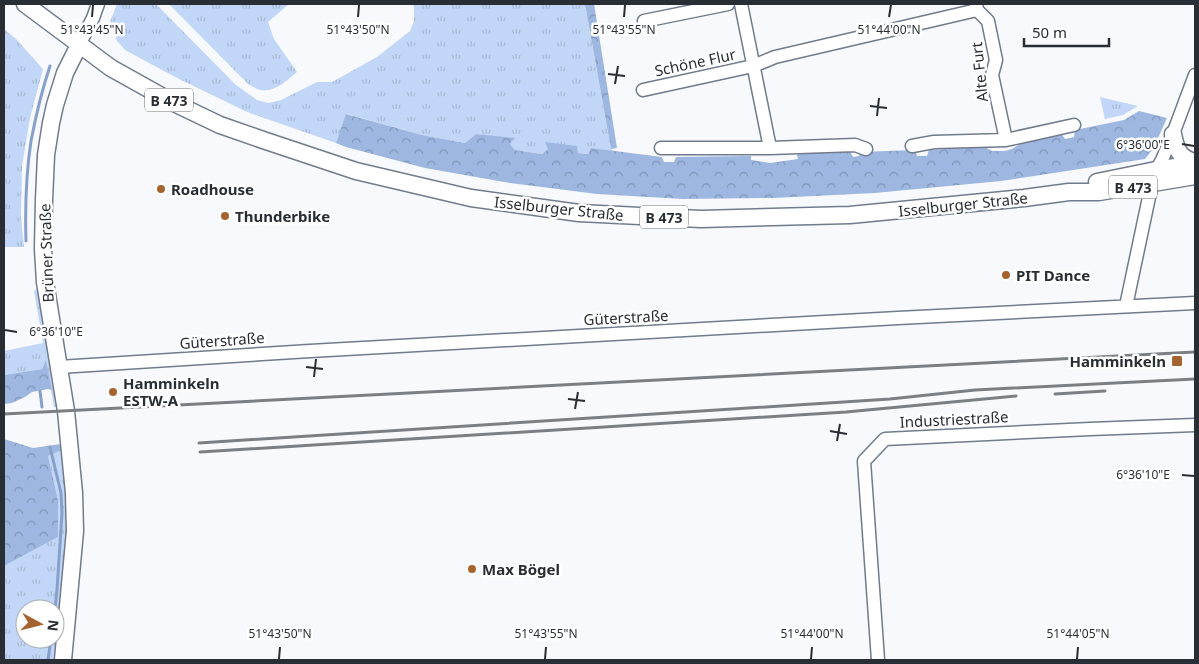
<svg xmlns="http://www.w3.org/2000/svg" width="1199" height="664" viewBox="0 0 1199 664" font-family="'Noto Sans',sans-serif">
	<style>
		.grass { fill: url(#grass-tufts); fill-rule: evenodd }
		.forest { fill: url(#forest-crowns) }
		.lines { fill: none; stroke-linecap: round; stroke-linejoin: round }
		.stream { stroke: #87a0c9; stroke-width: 3 }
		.minor-casing { stroke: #717b8c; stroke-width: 15 }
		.major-casing { stroke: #717b8c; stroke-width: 19 }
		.minor { stroke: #fff; stroke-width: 12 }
		.major { stroke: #fff; stroke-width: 16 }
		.rail { stroke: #7b7f84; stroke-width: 3 }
		.ticks { fill: none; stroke: #292d34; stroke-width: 2 }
		.poi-dot { fill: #a5642f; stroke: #fff; stroke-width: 2 }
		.labels { text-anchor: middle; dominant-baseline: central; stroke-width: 5; stroke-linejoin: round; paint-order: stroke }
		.shield { fill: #fff; stroke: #696c71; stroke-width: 1 }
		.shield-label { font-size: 14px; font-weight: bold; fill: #292d34 }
		.street-label { font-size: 15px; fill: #292d34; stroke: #fff }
		.poi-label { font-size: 15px; font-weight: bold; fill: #292d34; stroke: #fff; text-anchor: start }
		.ticks-label { font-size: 12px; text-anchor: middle; fill: #292d34; stroke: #fff; stroke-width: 5; stroke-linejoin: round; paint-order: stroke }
	</style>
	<defs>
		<pattern id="grass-tufts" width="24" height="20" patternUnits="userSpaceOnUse" patternTransform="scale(1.25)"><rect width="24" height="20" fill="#c2d7f7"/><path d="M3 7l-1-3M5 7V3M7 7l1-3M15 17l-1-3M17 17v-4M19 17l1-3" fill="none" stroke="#a7b9d4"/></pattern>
		<pattern id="forest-crowns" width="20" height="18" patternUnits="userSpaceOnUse" patternTransform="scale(1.25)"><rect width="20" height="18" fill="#9db7e0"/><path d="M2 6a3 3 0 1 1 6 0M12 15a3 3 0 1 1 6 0" fill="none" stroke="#8095b6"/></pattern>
	</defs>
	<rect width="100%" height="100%" fill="#f7f9fd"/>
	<path class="grass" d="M 117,4 L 156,4 L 236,85 L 257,100 L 269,103 L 281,100 L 317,82 L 332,82 L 377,57 L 410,31 L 414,21 L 414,7 L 413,4 L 585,4 L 611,149 L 617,152 L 591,148 L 588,154 L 578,153 L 546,143 L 548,149 L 542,154 L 515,150 L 510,144 L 514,139 L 476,134 L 465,143 L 422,135 L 347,114 L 336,143 L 247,112 L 175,77 L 125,50 L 117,41 L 110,22 Z
		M 169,4 L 289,4 L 268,22 L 274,39 L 297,72 C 287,80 275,93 260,90 C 256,89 252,86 248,84 Z
		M 4,29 L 16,39 L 43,69 L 30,118 L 22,166 L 21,217 L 24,247 L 4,247 Z
		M 1100,97 L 1138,106 L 1123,115 L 1105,119 Z
		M 38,288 L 59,407 L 54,407 L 46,361 L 42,369 L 4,375 L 4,351 L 43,343 L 34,291 Z
		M 62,450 L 69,518 L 62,603 L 54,660 L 4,660 L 4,566 L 58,537 L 58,500 L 48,456 ZM 25,609 L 55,609 L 55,639 L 25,639 Z"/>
	<path class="forest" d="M 585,4 L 594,4 L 617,148 L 611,149 Z
		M 1139,111 L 1167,118 L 1153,149 L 1145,159 L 1001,181 L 875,193 L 773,198 L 683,199 L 597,194 L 510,183 L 425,168 L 346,147 L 336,143 L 346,114 L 422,135 L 465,143 L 476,134 L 515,138 L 510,144 L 515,150 L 542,154 L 548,149 L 545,142 L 577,146 L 578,153 L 588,154 L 591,148 L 662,157 L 664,162 L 674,162 L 676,157 L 751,156 L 751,160 L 770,163 L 798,159 L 797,155 L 800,152 L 850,151 L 853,157 L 859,156 L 860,152 L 915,150 L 917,156 L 927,156 L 929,150 L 985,147 L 992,151 L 1005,151 L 1012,149 L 1025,141 L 1061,133 L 1065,139 L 1074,137 L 1075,130 L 1124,120 Z
		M 46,360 L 52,390 L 48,389 L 32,392 L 25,397 L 12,403 L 4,404 L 4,375 L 42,369 Z
		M 4,439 L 33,448 L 61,444 L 62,450 L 48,456 L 58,500 L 58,537 L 4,566 Z"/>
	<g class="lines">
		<path class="stream" d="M 26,241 C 25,208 26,174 31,141 C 36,115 42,90 50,66
			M 40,391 L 42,407
			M 50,447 L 61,493 L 62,513 L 57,590 L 55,609
			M 48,660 L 51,639"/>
		<defs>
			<path id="minor" d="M 741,4 L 770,148 L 855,145 L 866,149
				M 976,4 L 977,10 L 988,21 L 996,60 L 992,75 L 1006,140
				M 644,21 L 728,4
				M 79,45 L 93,18 L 98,4
				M 643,90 L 753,66 L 775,57 L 977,10
				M 912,146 L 934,142 L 1006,140 L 1074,125
				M 661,148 L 770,148
				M 1156,170 L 1162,160 L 1173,134 L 1195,75
				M 1126,306 L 1152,183
				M 59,367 L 310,351 L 898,318 L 1195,303
				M 878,660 L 864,461 L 885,439 L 1090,429 L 1195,425"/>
			<path id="major" d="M 25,4 L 111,68 L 172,102 L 220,125 L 266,141 L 356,171 L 471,198 L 579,213 L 701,219 L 850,215 L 1024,198 L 1069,192 L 1099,192 L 1195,176
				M 1173,134 C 1176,149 1179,158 1195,162
				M 1097,182 L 1156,170 L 1195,164
				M 63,660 L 75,531 L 74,493 L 66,411 L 45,282 L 43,249 L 44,200 L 46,155 L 51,123 L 55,105 L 65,73 L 79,45"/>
		</defs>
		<use href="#minor" class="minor-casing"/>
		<use href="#major" class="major-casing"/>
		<use href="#minor" class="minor"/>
		<use href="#major" class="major"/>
		<path class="rail" d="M 1055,394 L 1105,391
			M 4,414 L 1195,352
			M 199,443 L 890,399 L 975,390 L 1195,379
			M 200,452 L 846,412 L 1016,396"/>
	</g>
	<path class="ticks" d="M 92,17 L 93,5M 358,17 L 359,5M 624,17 L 625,5M 889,17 L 891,5M 608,74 L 625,76M 615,84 L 618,66M 870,106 L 887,108M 877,116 L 879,98M 1182,144 L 1194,146M 5,330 L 17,332M 306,367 L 323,369M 314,377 L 316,359M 568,399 L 585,401M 575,409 L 578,392M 830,431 L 847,434M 837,441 L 840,424M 1182,475 L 1194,476M 279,659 L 280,647M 545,659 L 546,647M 811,659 L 812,647M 1077,659 L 1078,647"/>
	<g class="poi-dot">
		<circle cx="161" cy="189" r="5"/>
		<circle cx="225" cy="216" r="5"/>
		<circle cx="1006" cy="275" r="5"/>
		<rect x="1171" y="355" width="12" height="12" rx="2.5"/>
		<circle cx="113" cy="392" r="5"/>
		<circle cx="472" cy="569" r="5"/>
	</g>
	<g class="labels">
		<g class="shield">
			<rect x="145" y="88.5" width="48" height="23" rx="4"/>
			<rect x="1109" y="175.5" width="48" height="23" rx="4"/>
			<rect x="640" y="205.5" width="48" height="23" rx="4"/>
		</g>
		<g class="shield-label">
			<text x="169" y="100">B 473</text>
			<text x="1133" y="187">B 473</text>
			<text x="664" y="217">B 473</text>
		</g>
		<g class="street-label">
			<text transform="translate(695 62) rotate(-12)">Schöne Flur</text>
			<text transform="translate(979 72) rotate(-96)">Alte Furt</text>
			<text transform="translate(963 204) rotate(-6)">Isselburger Straße</text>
			<text transform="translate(559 208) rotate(6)">Isselburger Straße</text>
			<text transform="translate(46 253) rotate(-92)">Brüner Straße</text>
			<text transform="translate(626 317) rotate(-3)">Güterstraße</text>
			<text transform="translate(222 340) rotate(-4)">Güterstraße</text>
			<text transform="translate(954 419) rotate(-3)">Industriestraße</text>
		</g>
		<g class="poi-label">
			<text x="171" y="189">Roadhouse</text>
			<text x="235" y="216">Thunderbike</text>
			<text x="1016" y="275">PIT Dance</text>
			<text x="1166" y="361" text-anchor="end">Hamminkeln</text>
			<text x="123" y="383">Hamminkeln<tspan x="123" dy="17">ESTW-A</tspan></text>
			<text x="482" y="569">Max Bögel</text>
		</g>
	</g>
	<g class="ticks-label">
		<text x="92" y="34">51°43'45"N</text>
		<text x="358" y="34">51°43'50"N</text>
		<text x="624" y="34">51°43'55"N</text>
		<text x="889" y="34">51°44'00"N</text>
		<text x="1143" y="149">6°36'00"E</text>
		<text x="56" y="336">6°36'10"E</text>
		<text x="1143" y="479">6°36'10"E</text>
		<text x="280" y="638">51°43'50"N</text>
		<text x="546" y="638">51°43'55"N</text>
		<text x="812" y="638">51°44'00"N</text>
		<text x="1078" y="638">51°44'05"N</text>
	</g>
	<rect width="1199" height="664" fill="none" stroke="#292d34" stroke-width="10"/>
	<g transform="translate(40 624) rotate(97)"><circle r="24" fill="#ffffff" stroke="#a9abae"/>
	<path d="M0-4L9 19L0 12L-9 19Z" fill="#a5642f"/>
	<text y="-8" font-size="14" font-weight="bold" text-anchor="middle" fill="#292d34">N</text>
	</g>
	<path d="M1024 38v8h85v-8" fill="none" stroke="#292d34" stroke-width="2.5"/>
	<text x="1032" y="38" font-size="15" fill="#292d34" stroke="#ffffff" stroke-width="4" paint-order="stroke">50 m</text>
</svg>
